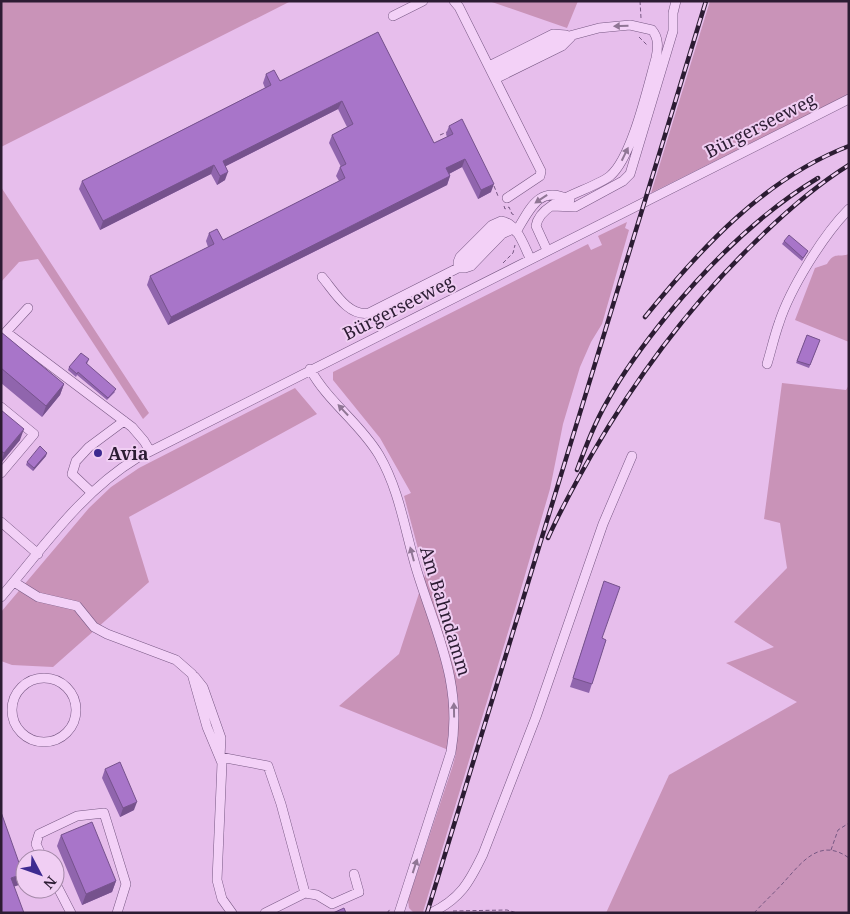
<svg xmlns="http://www.w3.org/2000/svg" width="850" height="914" viewBox="0 0 850 914" font-family="'Noto Serif',serif">
	<style>
		.green { fill: #c993b8 }
		.lines { fill: none; stroke-linecap: round; stroke-linejoin: round }
		.minor-casing { stroke: #775883; stroke-width: 10 }
		.path { stroke: #775883; stroke-width: 1; stroke-dasharray: 4 2.5; stroke-linecap: butt }
		.minor { stroke: #f3d1f7; stroke-width: 9 }
		.rail-casing { stroke: #2c1c33; stroke-width: 4.5 }
		.rail { stroke: #f0cef3; stroke-width: 2.5; stroke-dasharray: 8; stroke-linecap: butt }
		.wall { fill: #9065ad }
		.shaded-wall { fill: #76528d }
		.building { fill: #a875c9; stroke: #76528d }
		.oneway { fill: #907695 }
		.poi-dot { fill: #3d2a90; stroke: #f0cef3; stroke-width: 2 }
		.labels { text-anchor: middle; dominant-baseline: central; stroke-width: 4; stroke-linejoin: round; paint-order: stroke }
		.street-label { font-size: 18px; fill: #2c1c33; stroke: #f0cef3 }
		.poi-label { font-size: 18px; font-weight: bold; fill: #2c1c33; stroke: #f0cef3; text-anchor: start }
	</style>
	<rect width="100%" height="100%" fill="#e7beec"/>
	<path class="green" d="M 1,1 L 291,1 L 1,147 Z
		M 489,1 L 578,1 L 567,28 Z
		M 710,1 L 849,1 L 849,94 L 651,193 Z
		M 1,187 L 149,413 L 143,419 L 38,259 L 19,262 L 1,282 Z
		M 627,222 L 625,228 L 629,230 L 602,324 L 591,342 L 580,367 L 563,424 L 550,489 L 516,606 L 423,912 L 414,913 L 409,908 L 408,900 L 453,765 L 456,753 L 339,706 L 399,654 L 425,575 L 404,496 L 411,493 L 380,438 L 333,380 L 333,372 L 588,244 L 591,250 L 602,245 L 598,236 Z
		M 849,254 L 849,342 L 795,320 L 815,268 L 827,264 C 835,251 838,258 849,254 Z
		M 782,383 L 846,390 L 849,385 L 849,913 L 606,913 L 669,775 L 797,702 L 726,663 L 774,647 L 734,622 L 787,568 L 780,523 L 764,519 Z
		M 295,388 L 317,414 L 129,517 L 149,582 L 53,667 L 12,665 L 1,661 L 1,612 L 89,508 L 111,487 L 139,468 Z"/>
	<g class="lines">
		<defs>
			<path id="minor" d="M 454,1 L 459,7 L 541,171 L 540,176 L 507,198
				M 393,16 L 423,1
				M 489,66 L 553,34 L 566,35
				M 492,73 L 558,39 L 599,28 L 630,25 L 652,30 C 659,38 658,48 656,58 C 648,86 632,158 610,176 C 591,191 540,200 536,226 L 547,250
				M 495,79 L 562,46 L 571,37
				M 552,206 L 575,207 L 623,181 L 630,174 L 673,31 L 673,13 L 676,1
				M 516,232 C 530,209 539,184 570,200
				M 458,268 L 458,262 L 460,257 L 492,225 L 501,221 C 517,223 524,246 530,258
				M 458,268 L 465,268 L 471,266 L 502,234 L 513,229
				M 322,277 C 334,291 348,317 369,313 L 458,268 L 501,227 L 509,227 L 513,229
				M 28,308 L 6,332 L 132,427 L 144,441 L 150,451
				M 767,364 C 771,351 774,337 779,323 C 790,289 823,235 849,209
				M 310,369 C 328,402 360,423 379,455 C 400,491 405,532 417,571 C 436,633 463,684 451,752 L 399,913
				M 1,407 L 34,434 L 1,473
				M 91,492 L 72,474 L 76,461 L 89,447 L 124,421
				M 1,522 L 38,554
				M 14,582 L 38,597 L 77,606 L 94,627 L 107,634 L 176,660 L 192,674 L 207,727 L 222,763 L 217,880 L 222,899 L 232,913
				M 1,597 C 43,548 81,492 137,458 L 849,99
				M 195,677 L 203,687 L 221,738 L 220,757 L 268,766 L 281,804 L 305,893
				M12 710a32 32 0 1 1 64 0a32 32 0 1 1-64 0Z
				M 43,859 L 36,844 L 39,834 L 77,816 L 104,813 L 126,884 L 117,913
				M 55,882 L 71,913
				M 265,913 L 305,893 L 317,895 L 332,904 L 359,892 L 354,874
				M 431,913 C 460,899 469,883 483,854 L 536,717 L 603,524 L 632,456"/>
		</defs>
		<use href="#minor" class="minor-casing"/>
		<path class="path" d="M 640,1 L 641,18
			M 639,37 L 648,46
			M 440,135 L 447,132
			M 494,186 L 498,196
			M 504,206 L 505,209 L 509,207 L 512,214 L 515,215
			M 503,263 L 513,253 L 515,245
			M 831,850 L 838,830 L 849,823
			M 453,911 L 507,910 L 517,913
			M 387,913 L 391,908
			M 754,913 C 764,902 775,892 784,882 C 802,862 820,837 849,858"/>
		<use href="#minor" class="minor"/>
		<defs>
			<path id="rail" d="M 645,317 C 700,249 765,178 849,146
				M 577,470 C 586,446 595,422 608,400 C 625,369 647,340 669,313 C 712,261 760,213 818,178
				M 548,538 C 561,509 576,482 592,454 C 636,378 687,309 750,247 C 781,216 812,188 849,165
				M 427,913 L 706,1"/>
		</defs>
		<use href="#rail" class="rail-casing"/>
		<use href="#rail" class="rail"/>
	</g>
	<path class="wall" d="M 378,32 L 434,143 L 447,137 L 446,134 L 449,126 L 491,192 L 478,199 L 462,167 L 449,174 L 450,176 L 447,185 L 168,325 L 147,285 L 150,276 L 208,247 L 206,241 L 209,233 L 223,240 L 339,181 L 336,176 L 340,167 L 341,167 L 329,143 L 332,135 L 347,127 L 338,109 L 226,166 L 225,180 L 217,185 L 211,174 L 100,230 L 79,189 L 82,181 L 265,88 L 263,83 L 266,74 L 280,81 Z
		M 784,241 L 808,251 L 802,261 L 782,244 Z
		M 1,332 L 64,384 L 60,395 L 42,417 L 1,383 Z
		M 807,335 L 820,340 L 809,368 L 796,363 Z
		M 89,359 L 87,364 L 115,392 L 107,400 L 77,375 L 76,377 L 68,370 L 69,367 Z
		M 1,410 L 20,440 L 1,463 Z
		M 46,456 L 33,471 L 26,465 L 27,462 Z
		M 601,590 L 602,638 L 606,640 L 589,693 L 570,687 Z
		M 105,769 L 134,810 L 120,817 L 102,778 Z
		M 61,835 L 116,881 L 112,892 L 82,905 L 57,846 Z"/>
	<path class="shaded-wall" d="M 342,101 L 338,109 L 220,169 L 223,161 Z
		M 465,159 L 462,167 L 443,177 L 446,168 Z
		M 214,165 L 211,174 L 100,230 L 103,221 Z
		M 228,172 L 225,180 L 217,185 L 220,176 Z
		M 450,176 L 447,185 L 168,325 L 171,317 Z
		M 494,184 L 491,192 L 478,199 L 481,190 Z
		M 64,384 L 60,395 L 42,417 L 46,406 Z
		M 24,429 L 20,440 L 1,463 L 4,453 Z
		M 47,453 L 46,456 L 33,471 L 34,468 Z
		M 137,802 L 134,810 L 120,817 L 123,808 Z
		M 23,874 L 19,885 L 7,889 L 11,878 Z
		M 116,881 L 112,892 L 82,905 L 86,894 Z"/>
	<path class="building" d="M 378,32 L 434,143 L 453,134 L 449,126 L 462,119 L 494,184 L 481,190 L 465,159 L 446,168 L 450,176 L 171,317 L 150,276 L 214,244 L 209,233 L 217,229 L 223,240 L 345,178 L 340,167 L 346,164 L 332,135 L 353,124 L 342,101 L 223,161 L 228,172 L 220,176 L 214,165 L 103,221 L 82,181 L 271,85 L 266,74 L 274,70 L 280,81 Z
		M 789,235 L 808,251 L 803,258 L 784,241 Z
		M 1,332 L 64,384 L 46,406 L 1,368 Z
		M 807,335 L 820,340 L 810,365 L 797,361 Z
		M 81,353 L 89,359 L 86,363 L 116,389 L 108,398 L 78,372 L 77,374 L 69,367 Z
		M 1,410 L 24,429 L 4,453 L 1,451 Z
		M 40,446 L 47,453 L 34,468 L 27,462 Z
		M 604,581 L 620,587 L 602,638 L 606,640 L 592,684 L 573,678 Z
		M 120,762 L 137,802 L 123,808 L 105,769 Z
		M 1,812 L 23,874 L 11,878 L 24,913 L 1,913 Z
		M 92,822 L 116,881 L 86,894 L 61,835 Z
		M 344,908 L 346,913 L 333,913 Z"/>
	<defs><path id="oneway-solid" d="M-6-.8H1V-3.2L6.5 0L1 3.2V.8H-6Z" transform="scale(1.25)"/></defs>
	<g class="oneway">
		<use href="#oneway-solid" transform="translate(621 26) rotate(178)"/>
		<use href="#oneway-solid" transform="translate(625 154) rotate(-64)"/>
		<use href="#oneway-solid" transform="translate(541 199) rotate(146)"/>
		<use href="#oneway-solid" transform="translate(343 410) rotate(-133)"/>
		<use href="#oneway-solid" transform="translate(412 554) rotate(-105)"/>
		<use href="#oneway-solid" transform="translate(454 710) rotate(-91)"/>
		<use href="#oneway-solid" transform="translate(415 866) rotate(-72)"/>
	</g>
	<circle class="poi-dot" cx="98" cy="453" r="5"/>
	<g class="labels">
		<g class="street-label">
			<text transform="translate(760 125) rotate(-27)">Bürgerseeweg</text>
			<text transform="translate(398 307) rotate(-27)">Bürgerseeweg</text>
			<text transform="translate(446 611) rotate(73)">Am Bahndamm</text>
		</g>
		<g class="poi-label">
			<text x="108" y="453">Avia</text>
		</g>
	</g>
	<rect width="850" height="914" fill="none" stroke="#2c1c33" stroke-width="5"/>
	<g transform="translate(40 874) rotate(131)"><circle r="24" fill="#f0cef3" stroke="#a287a6"/>
	<path d="M0-4L9 19L0 12L-9 19Z" fill="#3d2a90"/>
	<text y="-8" font-size="14" font-weight="bold" text-anchor="middle" fill="#2c1c33">N</text>
	</g>
</svg>
